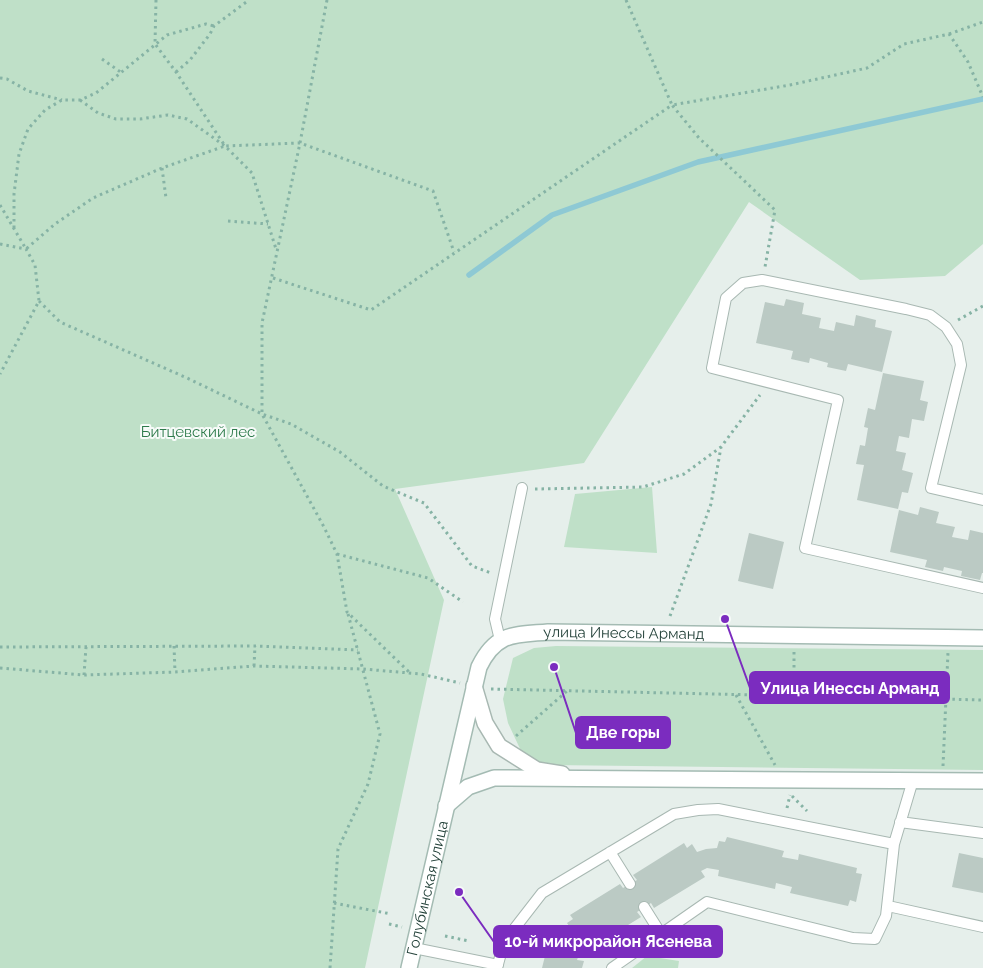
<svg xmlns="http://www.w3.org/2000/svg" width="983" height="968" viewBox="0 0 983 968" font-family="Raleway,sans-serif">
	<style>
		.green { fill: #bfe0c8 }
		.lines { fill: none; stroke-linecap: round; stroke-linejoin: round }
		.stream { stroke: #8ec9d4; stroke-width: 5.5 }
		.building { fill: #bbcac4 }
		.lane-casing { stroke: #a8b8b2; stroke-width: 12 }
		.street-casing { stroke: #a8b8b2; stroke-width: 18 }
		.secondary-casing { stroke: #a4bbb3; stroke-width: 18 }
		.path { stroke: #86b3a5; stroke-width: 3; stroke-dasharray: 2.5 4; stroke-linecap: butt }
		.lane { stroke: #fff; stroke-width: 10 }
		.street { stroke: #fff; stroke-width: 15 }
		.secondary { stroke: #fff; stroke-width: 15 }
		.labels { text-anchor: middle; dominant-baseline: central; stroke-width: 4; stroke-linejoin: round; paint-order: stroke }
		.park-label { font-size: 15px; fill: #2d7a4b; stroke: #f7fbf9 }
		.street-label { font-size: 15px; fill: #24423a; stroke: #f7fbf9 }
		.leader { fill: none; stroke: #7b2cbf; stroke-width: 2 }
		.callout-dot { fill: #7b2cbf; stroke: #f7fbf9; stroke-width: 2 }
		.callout { fill: #7b2cbf; stroke: #7b2cbf; stroke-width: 2 }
		.callout-label { font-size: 16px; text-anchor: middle; font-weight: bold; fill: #fff }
	</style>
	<rect width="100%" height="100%" fill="#e6efeb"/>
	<path class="green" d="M 0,0 L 983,0 L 983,244 L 945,276 L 860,280 L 749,202 L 584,463 L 395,489 L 444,600 L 365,968 L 0,968 Z
		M 652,487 L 657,553 L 564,547 L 575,494 Z
		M 556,646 L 983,650 L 983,770 L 550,765 L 535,761 L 522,753 L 508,723 L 503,699 L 513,658 L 534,648 Z
		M 647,956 L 679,961 L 678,968 L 632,968 Z"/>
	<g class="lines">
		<path class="stream" d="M 469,275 L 552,215 L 698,162 L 983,99"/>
	</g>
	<path class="building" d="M 786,299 L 804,303 L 802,314 L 821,318 L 819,328 L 834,331 L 836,322 L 854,326 L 856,315 L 876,320 L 875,327 L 892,331 L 882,372 L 848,364 L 846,371 L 827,367 L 828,363 L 810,358 L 809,363 L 791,359 L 793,351 L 756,343 L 765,302 L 784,306 Z
		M 883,373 L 924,381 L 920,400 L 928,402 L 924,421 L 912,419 L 909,438 L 899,436 L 896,451 L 906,453 L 902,470 L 913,473 L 908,493 L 902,492 L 898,509 L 857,500 L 864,465 L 856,464 L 860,445 L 865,446 L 868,428 L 864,427 L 868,408 L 875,410 Z
		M 920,507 L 939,512 L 936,523 L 955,527 L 952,537 L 968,540 L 970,530 L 983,533 L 983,573 L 982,573 L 980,580 L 961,576 L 962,571 L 944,567 L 943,571 L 925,567 L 927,560 L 890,552 L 899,510 L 918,515 Z
		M 749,533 L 784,542 L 773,589 L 738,581 Z
		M 727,837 L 784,851 L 782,857 L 798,860 L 799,854 L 857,868 L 856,873 L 862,874 L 856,902 L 850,900 L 848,906 L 790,893 L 792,887 L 776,883 L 775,889 L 718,876 L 719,870 L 707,868 L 701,871 L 705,877 L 654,908 L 651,903 L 637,912 L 641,917 L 591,948 L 588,942 L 582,946 L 577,960 L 584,961 L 582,968 L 542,968 L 546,952 L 551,953 L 553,946 L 561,948 L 564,937 L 571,929 L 567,923 L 573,919 L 570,915 L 620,884 L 623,888 L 637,880 L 633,875 L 684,843 L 687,848 L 692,844 L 697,852 L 706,849 L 717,848 L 719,841 L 725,842 Z
		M 959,853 L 983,858 L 983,893 L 952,887 Z"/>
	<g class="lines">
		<defs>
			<path id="lane" d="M 983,500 L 931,488 L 961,365 L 957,344 L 946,327 L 930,315 L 906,309 L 762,280 L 743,283 L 726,298 L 712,368 L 838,400 L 805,548 L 983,588
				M 500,640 L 495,619 L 522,488
				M 900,822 L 983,833
				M 610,852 L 630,884
				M 888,906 L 983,927
				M 644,907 L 661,934
				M 414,948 L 498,965
				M 497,968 L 504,942 L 542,893 L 674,814 L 698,810 L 718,809 L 894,844
				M 612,968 L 707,902 L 853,938 L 875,939 L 886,916 L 894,844 L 913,780"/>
			<path id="street" d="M 474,686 L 485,723 L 499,746 L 537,770 L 562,774"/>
			<g id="secondary">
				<path d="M 446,806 L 468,787 L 494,778 L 983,781"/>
				<path id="s1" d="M 409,968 L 479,667 C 496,632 514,635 548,632 L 983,638"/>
			</g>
		</defs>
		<use href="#lane" class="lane-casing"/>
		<use href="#street" class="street-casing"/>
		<use href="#secondary" class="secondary-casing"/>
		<path class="path" d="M 156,0 L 155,44 L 176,72 L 225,146 L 300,143 L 433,191 L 454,252
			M 327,0 L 300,143 L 262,323 L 262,414 L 324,527 L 337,554 L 347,612 L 409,672
			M 626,0 L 672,105 L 790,85 L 867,68 L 904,44 L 949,34 L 968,62 L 983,97
			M 949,34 L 983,22
			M 102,59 L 122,73
			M 176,72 L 190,60 L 210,34 L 214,26 L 249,0
			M 0,78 L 7,79 L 28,91 L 62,100
			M 80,100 L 98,113 L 116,119 L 140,119 L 168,115 L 187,119 L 225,146 L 252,173 L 276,249
			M 162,168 L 166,198
			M 0,205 L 26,249 L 55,224 L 93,198 L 162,168 L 225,146
			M 228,221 L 268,224
			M 14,228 L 14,194 L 19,154 L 28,129 L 45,110 L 62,100 L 80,100 L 96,93 L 167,35 L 206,24 L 214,26
			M 0,244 L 26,249 L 35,265 L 39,301 L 0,374
			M 273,278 L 371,310 L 672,105 L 699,138 L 775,210 L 765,267
			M 39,301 L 60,322 L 187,378 L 262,414 L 291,424 L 340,452 L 383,486 L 424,503 L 472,566 L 491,573
			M 958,320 L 983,306
			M 535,489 L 643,487 L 684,474 L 721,447
			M 337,554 L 428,578 L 463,602
			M 670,616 L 711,504 L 721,447 L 760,395
			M 174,646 L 175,672
			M 0,647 L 255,646 L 358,650
			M 794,652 L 794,696
			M 254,666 L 255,646
			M 0,668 L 84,675 L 175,672 L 254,666 L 363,669 L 421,674 L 460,683
			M 84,675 L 86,647
			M 491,689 L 983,700
			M 736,695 L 775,765
			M 516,736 L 567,691
			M 943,766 L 948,652
			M 792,796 L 807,811
			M 787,808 L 790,795
			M 334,903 L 391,914
			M 389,924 L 402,927
			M 445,936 L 469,941
			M 330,968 L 338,849 L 368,784 L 380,734 L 348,614"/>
		<use href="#lane" class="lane"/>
		<use href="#street" class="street"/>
		<use href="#secondary" class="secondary"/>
	</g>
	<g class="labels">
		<g class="park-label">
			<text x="198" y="432">Битцевский лес</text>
		</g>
		<g class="street-label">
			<text stroke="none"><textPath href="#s1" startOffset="468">улица Инессы Арманд</textPath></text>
			<text stroke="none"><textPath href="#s1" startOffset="82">Голубинская улица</textPath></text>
		</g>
	</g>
	<path class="leader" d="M725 619L750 688M554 667L576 733M459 892L494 942"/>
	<g class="callout-dot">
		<circle cx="725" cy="619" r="5"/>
		<circle cx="554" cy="667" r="5"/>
		<circle cx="459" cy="892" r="5"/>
	</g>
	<g class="callout">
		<rect x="750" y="672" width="199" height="31" rx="5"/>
		<rect x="576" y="717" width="94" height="31" rx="5"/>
		<rect x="494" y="926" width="228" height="31" rx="5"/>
	</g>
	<g class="callout-label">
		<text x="850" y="694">Улица Инессы Арманд</text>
		<text x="623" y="738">Две горы</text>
		<text x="608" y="947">10-й микрорайон Ясенева</text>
	</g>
</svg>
